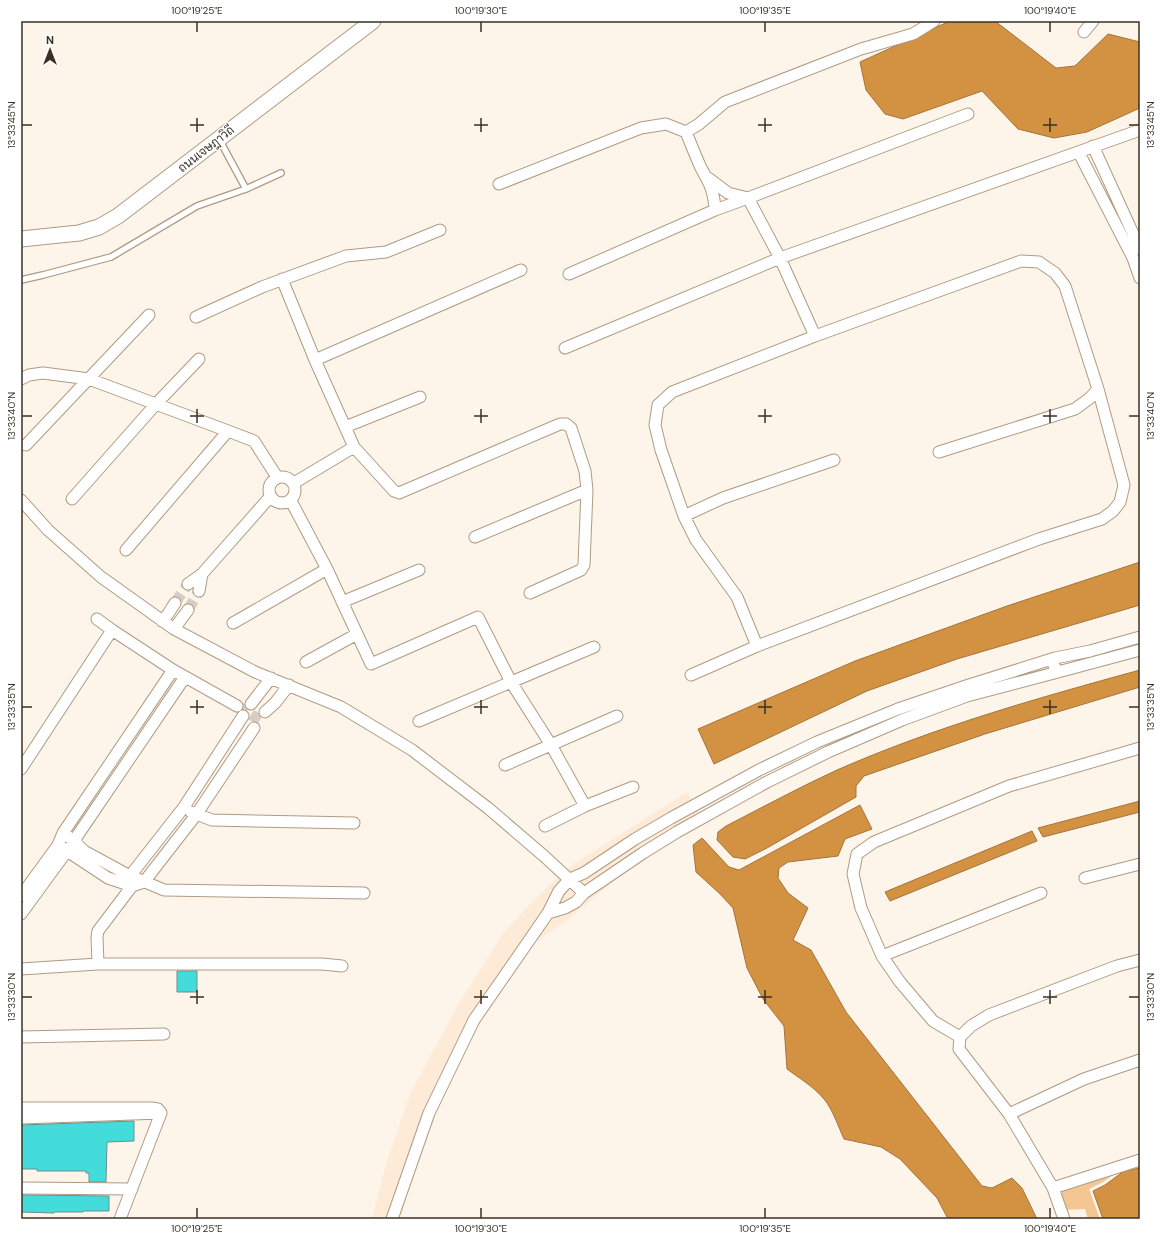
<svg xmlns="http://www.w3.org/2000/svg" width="1161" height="1240" viewBox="0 0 1161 1240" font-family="'DM Sans',Sarabun,sans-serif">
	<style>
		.built { fill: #fdebd8 }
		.green { fill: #f4c694 }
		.water { fill: #d39142; stroke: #a5743a }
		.building { fill: #44dbdb; stroke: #688f8f }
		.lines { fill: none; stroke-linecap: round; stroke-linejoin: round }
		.street-tunnel { stroke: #d7cec3; stroke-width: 11; stroke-dasharray: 11 5.5; stroke-linecap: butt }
		.lane-casing { stroke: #b09a82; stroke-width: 8 }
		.street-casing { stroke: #b09a82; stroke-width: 13 }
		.secondary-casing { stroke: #b09a82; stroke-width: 17 }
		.lane { stroke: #fff; stroke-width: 5.5 }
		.street { stroke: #fff; stroke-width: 11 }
		.secondary { stroke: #fff; stroke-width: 15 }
		.ticks { fill: none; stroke: #393026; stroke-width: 1.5 }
		.labels { text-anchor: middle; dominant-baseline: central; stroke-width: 3; stroke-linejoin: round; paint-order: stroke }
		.street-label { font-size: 12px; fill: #393026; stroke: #fff }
		.neatline { fill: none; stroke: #393026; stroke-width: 1.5 }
		.ticks-label { font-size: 10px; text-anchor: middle; fill: #393026 }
	</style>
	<rect width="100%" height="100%" fill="#fef5ea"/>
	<path class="built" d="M 687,792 L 704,821 L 637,861 L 570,918 L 526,949 L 482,1019 L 436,1103 L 413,1169 L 401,1219 L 372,1219 L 387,1161 L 411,1092 L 458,1005 L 504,932 L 541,893 L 569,867 Z"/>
	<path class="green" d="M 1123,1168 L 1103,1182 L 1089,1189 L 1100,1219 L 1088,1219 L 1085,1209 L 1064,1210 L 1057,1188 Z"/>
	<path class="water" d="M 950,21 L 995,21 L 1056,68 L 1075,66 L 1108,34 L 1140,42 L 1140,108 L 1087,132 L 1054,138 L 1018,129 L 982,91 L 903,119 L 885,114 L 866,90 L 860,62 Z
		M 1140,562 L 1140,605 L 957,659 L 867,691 L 714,764 L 698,729 L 855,661 L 1007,606 Z
		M 1140,670 L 1140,687 L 985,734 L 864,776 L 856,786 L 856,797 L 767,848 L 745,859 L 733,857 L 717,840 L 718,832 L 726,826 C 763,807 800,787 837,770 C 935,727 1038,698 1140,670 Z
		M 1140,801 L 1140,812 L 1043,837 L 1038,828 Z
		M 860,805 L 872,829 L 845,839 L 838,856 L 788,862 L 779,868 L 778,878 L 788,893 L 808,908 L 793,940 L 811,950 L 846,1012 L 982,1186 L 992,1188 L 1012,1178 L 1022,1188 L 1037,1219 L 948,1219 L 937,1198 L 900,1159 L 881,1147 L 844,1139 C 838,1126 833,1110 824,1099 C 814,1087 799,1078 787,1069 L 784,1026 L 763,999 L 747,968 L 733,908 L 720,894 L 696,872 L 693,845 L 702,838 L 729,867 L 739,870 Z
		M 1032,831 L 1037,841 L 890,901 L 885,892 Z
		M 1140,1168 L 1140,1219 L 1103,1219 L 1093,1191 L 1105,1185 L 1124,1171 Z"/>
	<path class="building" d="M 177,971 L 197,971 L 197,992 L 177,992 Z
		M 134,1121 L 134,1141 L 107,1142 L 106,1182 L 89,1182 L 89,1173 L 86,1173 L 86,1171 L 37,1171 L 37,1169 L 21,1169 L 21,1125 Z
		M 21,1195 L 109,1196 L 109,1211 L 83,1211 L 83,1212 L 54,1212 L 54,1213 L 21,1212 Z"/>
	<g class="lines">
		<path class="street-tunnel" d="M 175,603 L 188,584
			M 188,610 L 199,591
			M 237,706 L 260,720"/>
		<defs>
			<path id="lane" d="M 219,139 L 246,189 L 281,173
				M 21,280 L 43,275 L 111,257 L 197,206 L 246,189"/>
			<path id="street" d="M 1084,32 L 1093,21
				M 686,132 C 691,144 696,157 701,168 C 710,184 714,191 715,210
				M 1093,146 L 1140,249
				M 1079,153 L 1133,258 L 1140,278
				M 708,178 L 728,193 L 748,198 L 968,114
				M 499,184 L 641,128 L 666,124 L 686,132 L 699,124 L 725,102 L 861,49 L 913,34 L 934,21
				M 569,274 L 715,210 L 748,198 L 780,258 L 815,336
				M 282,279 L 315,360 L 354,447
				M 196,317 L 262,287 L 346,256 L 386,252 L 440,230
				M 565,348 L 780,258 L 1140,130
				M 315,360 L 521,270
				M 21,379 L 29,375 L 43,373 L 89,379 L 228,431 L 254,441 L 277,477
				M 345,427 L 420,397
				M 26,445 L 149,315
				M 939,452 L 1075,409 L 1090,398 L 1098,389
				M269 490a13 13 0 1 1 26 0a13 13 0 1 1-26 0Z
				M 294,483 L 354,447 L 394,491 L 399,493 L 560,424 L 566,424 L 571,428 L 585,471 L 587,490 L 584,565 L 581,570 L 530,593
				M 72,499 L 156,404 L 199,359
				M 21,500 L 48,530 L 101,577 L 174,629 L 255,672 L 341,707 L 412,750 L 488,808 L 544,856 L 584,893
				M 291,501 L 327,569 L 371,664 L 478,617 L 511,682 L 551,745 L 585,806
				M 684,516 L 723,498 L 834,460
				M 475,537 L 587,490
				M 126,550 L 228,431
				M 188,584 L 202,574 L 270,497
				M 199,591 L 202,574
				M 342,602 L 419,570
				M 97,619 L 112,630
				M 162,621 L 168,614 L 175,603
				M 233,623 L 327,569
				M 174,629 L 188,610
				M 306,662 L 357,634
				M 1054,666 L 1058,672 L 1140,650
				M 691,675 L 757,646 L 1039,539 L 1102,519 L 1113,511 L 1120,502 L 1124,485 L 1098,389 L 1065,286 L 1055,273 L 1039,262 L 1021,261 L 815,336 L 672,392 L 658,405 L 655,425 L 661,450 L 684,516 L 696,540 L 737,597 L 757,646
				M 251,704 L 271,678
				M 265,712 L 275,703 L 289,685
				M 419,721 L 594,647
				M 505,765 L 617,716
				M 21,769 L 112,630 L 173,670 L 237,706
				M 191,812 L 212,820 L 354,823
				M 545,826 L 585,806 L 633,787
				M 63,833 L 73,840 L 84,851 L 130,876 L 184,807 L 243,716
				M 58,845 L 108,878 L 132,886 L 144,882 L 196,815 L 254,728
				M 1085,878 L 1140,864
				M 138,879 L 164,890 L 364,893
				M 21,896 L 58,845 L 63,833 L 173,670
				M 548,913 L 565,908 L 576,902 L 584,893 L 643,853 L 677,832 L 767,782 L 828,752 L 902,720 L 967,696 L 1058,672
				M 21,914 L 67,851 L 185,677
				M 882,956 L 1041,893
				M 98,964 L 97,937 L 98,931 L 132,886 L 131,880
				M 21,969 L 98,964 L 322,964 L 342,966
				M 21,1037 L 164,1034
				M 960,1037 L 933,1021 L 900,982 L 882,956 L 861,908 L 853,874 L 857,854 L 874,842 L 1009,786 L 1140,748
				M 21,1108 L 151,1108 L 158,1109 L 161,1113 L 21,1118
				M 1009,1114 L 1084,1079 L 1140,1060
				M 21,1188 L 132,1189
				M 1053,1188 L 1140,1160
				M 120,1219 L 161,1113
				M 392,1219 L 429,1113 L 474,1020 L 548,913 L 559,891 L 570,879 L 584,873 L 635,839 L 671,818 L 759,770 L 817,742 L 898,709 L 966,686 L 1055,658 L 1090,651 L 1140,637
				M 1064,1219 L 1053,1188 L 1009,1114 L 959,1049 L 960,1037 L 971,1026 L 989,1015 L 1117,966 L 1140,960"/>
			<path id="secondary" d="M 21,239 L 79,233 L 99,227 L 118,216 L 373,21"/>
		</defs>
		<use href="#lane" class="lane-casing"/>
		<use href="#street" class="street-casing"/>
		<use href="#secondary" class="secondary-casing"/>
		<use href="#lane" class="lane"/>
		<use href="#street" class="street"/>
		<use href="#secondary" class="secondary"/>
	</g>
	<path class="ticks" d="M 197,22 L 197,32M 481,22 L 481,32M 765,22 L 765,32M 1050,22 L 1050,32M 197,118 L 197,132M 481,118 L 481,132M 765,118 L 765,132M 1050,118 L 1050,132M 22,125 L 32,125M 190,125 L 204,125M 474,125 L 488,125M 758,125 L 772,125M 1043,125 L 1057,125M 1129,125 L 1139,125M 197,409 L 197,423M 481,409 L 481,423M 765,409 L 765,423M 1050,409 L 1050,423M 22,416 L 32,416M 190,416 L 204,416M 474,416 L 488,416M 758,416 L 772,416M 1043,416 L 1057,416M 1129,416 L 1139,416M 197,700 L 197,714M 481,700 L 481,714M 765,700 L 765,714M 1050,700 L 1050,714M 22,707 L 32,707M 190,707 L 204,707M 474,707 L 488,707M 758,707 L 772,707M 1043,707 L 1057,707M 1129,707 L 1139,707M 197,990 L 197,1004M 481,990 L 481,1004M 765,990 L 765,1004M 1050,990 L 1050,1004M 22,997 L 32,997M 190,997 L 204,997M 474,997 L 488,997M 758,997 L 772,997M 1043,997 L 1057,997M 1129,997 L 1139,997M 197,1208 L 197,1218M 481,1208 L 481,1218M 765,1208 L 765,1218M 1050,1208 L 1050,1218"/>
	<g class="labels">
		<g class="street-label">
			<text transform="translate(206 149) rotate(-38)">ถนนเจษฎาวิถี</text>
		</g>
	</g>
	<rect width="1161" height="1240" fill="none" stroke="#ffffff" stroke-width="44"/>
	<g transform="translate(50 50)" stroke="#ffffff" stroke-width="3" paint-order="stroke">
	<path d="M0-3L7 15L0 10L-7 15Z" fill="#393026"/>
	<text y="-6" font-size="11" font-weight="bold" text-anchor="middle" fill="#393026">N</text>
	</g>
	<rect x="22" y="22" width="1117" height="1196" class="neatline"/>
	<g class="ticks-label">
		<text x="197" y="14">100°19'25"E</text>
		<text x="481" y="14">100°19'30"E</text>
		<text x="765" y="14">100°19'35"E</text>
		<text x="1050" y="14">100°19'40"E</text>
		<text transform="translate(11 125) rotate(-90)" y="4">13°33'45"N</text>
		<text transform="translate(1150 125) rotate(-90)" y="4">13°33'45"N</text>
		<text transform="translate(11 416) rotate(-90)" y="4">13°33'40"N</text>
		<text transform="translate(1150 416) rotate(-90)" y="4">13°33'40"N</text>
		<text transform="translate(11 707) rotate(-90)" y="4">13°33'35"N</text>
		<text transform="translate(1150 707) rotate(-90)" y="4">13°33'35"N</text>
		<text transform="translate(11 997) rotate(-90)" y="4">13°33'30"N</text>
		<text transform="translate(1150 997) rotate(-90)" y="4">13°33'30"N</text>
		<text x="197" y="1232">100°19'25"E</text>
		<text x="481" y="1232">100°19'30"E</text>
		<text x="765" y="1232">100°19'35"E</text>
		<text x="1050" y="1232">100°19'40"E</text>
	</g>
</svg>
